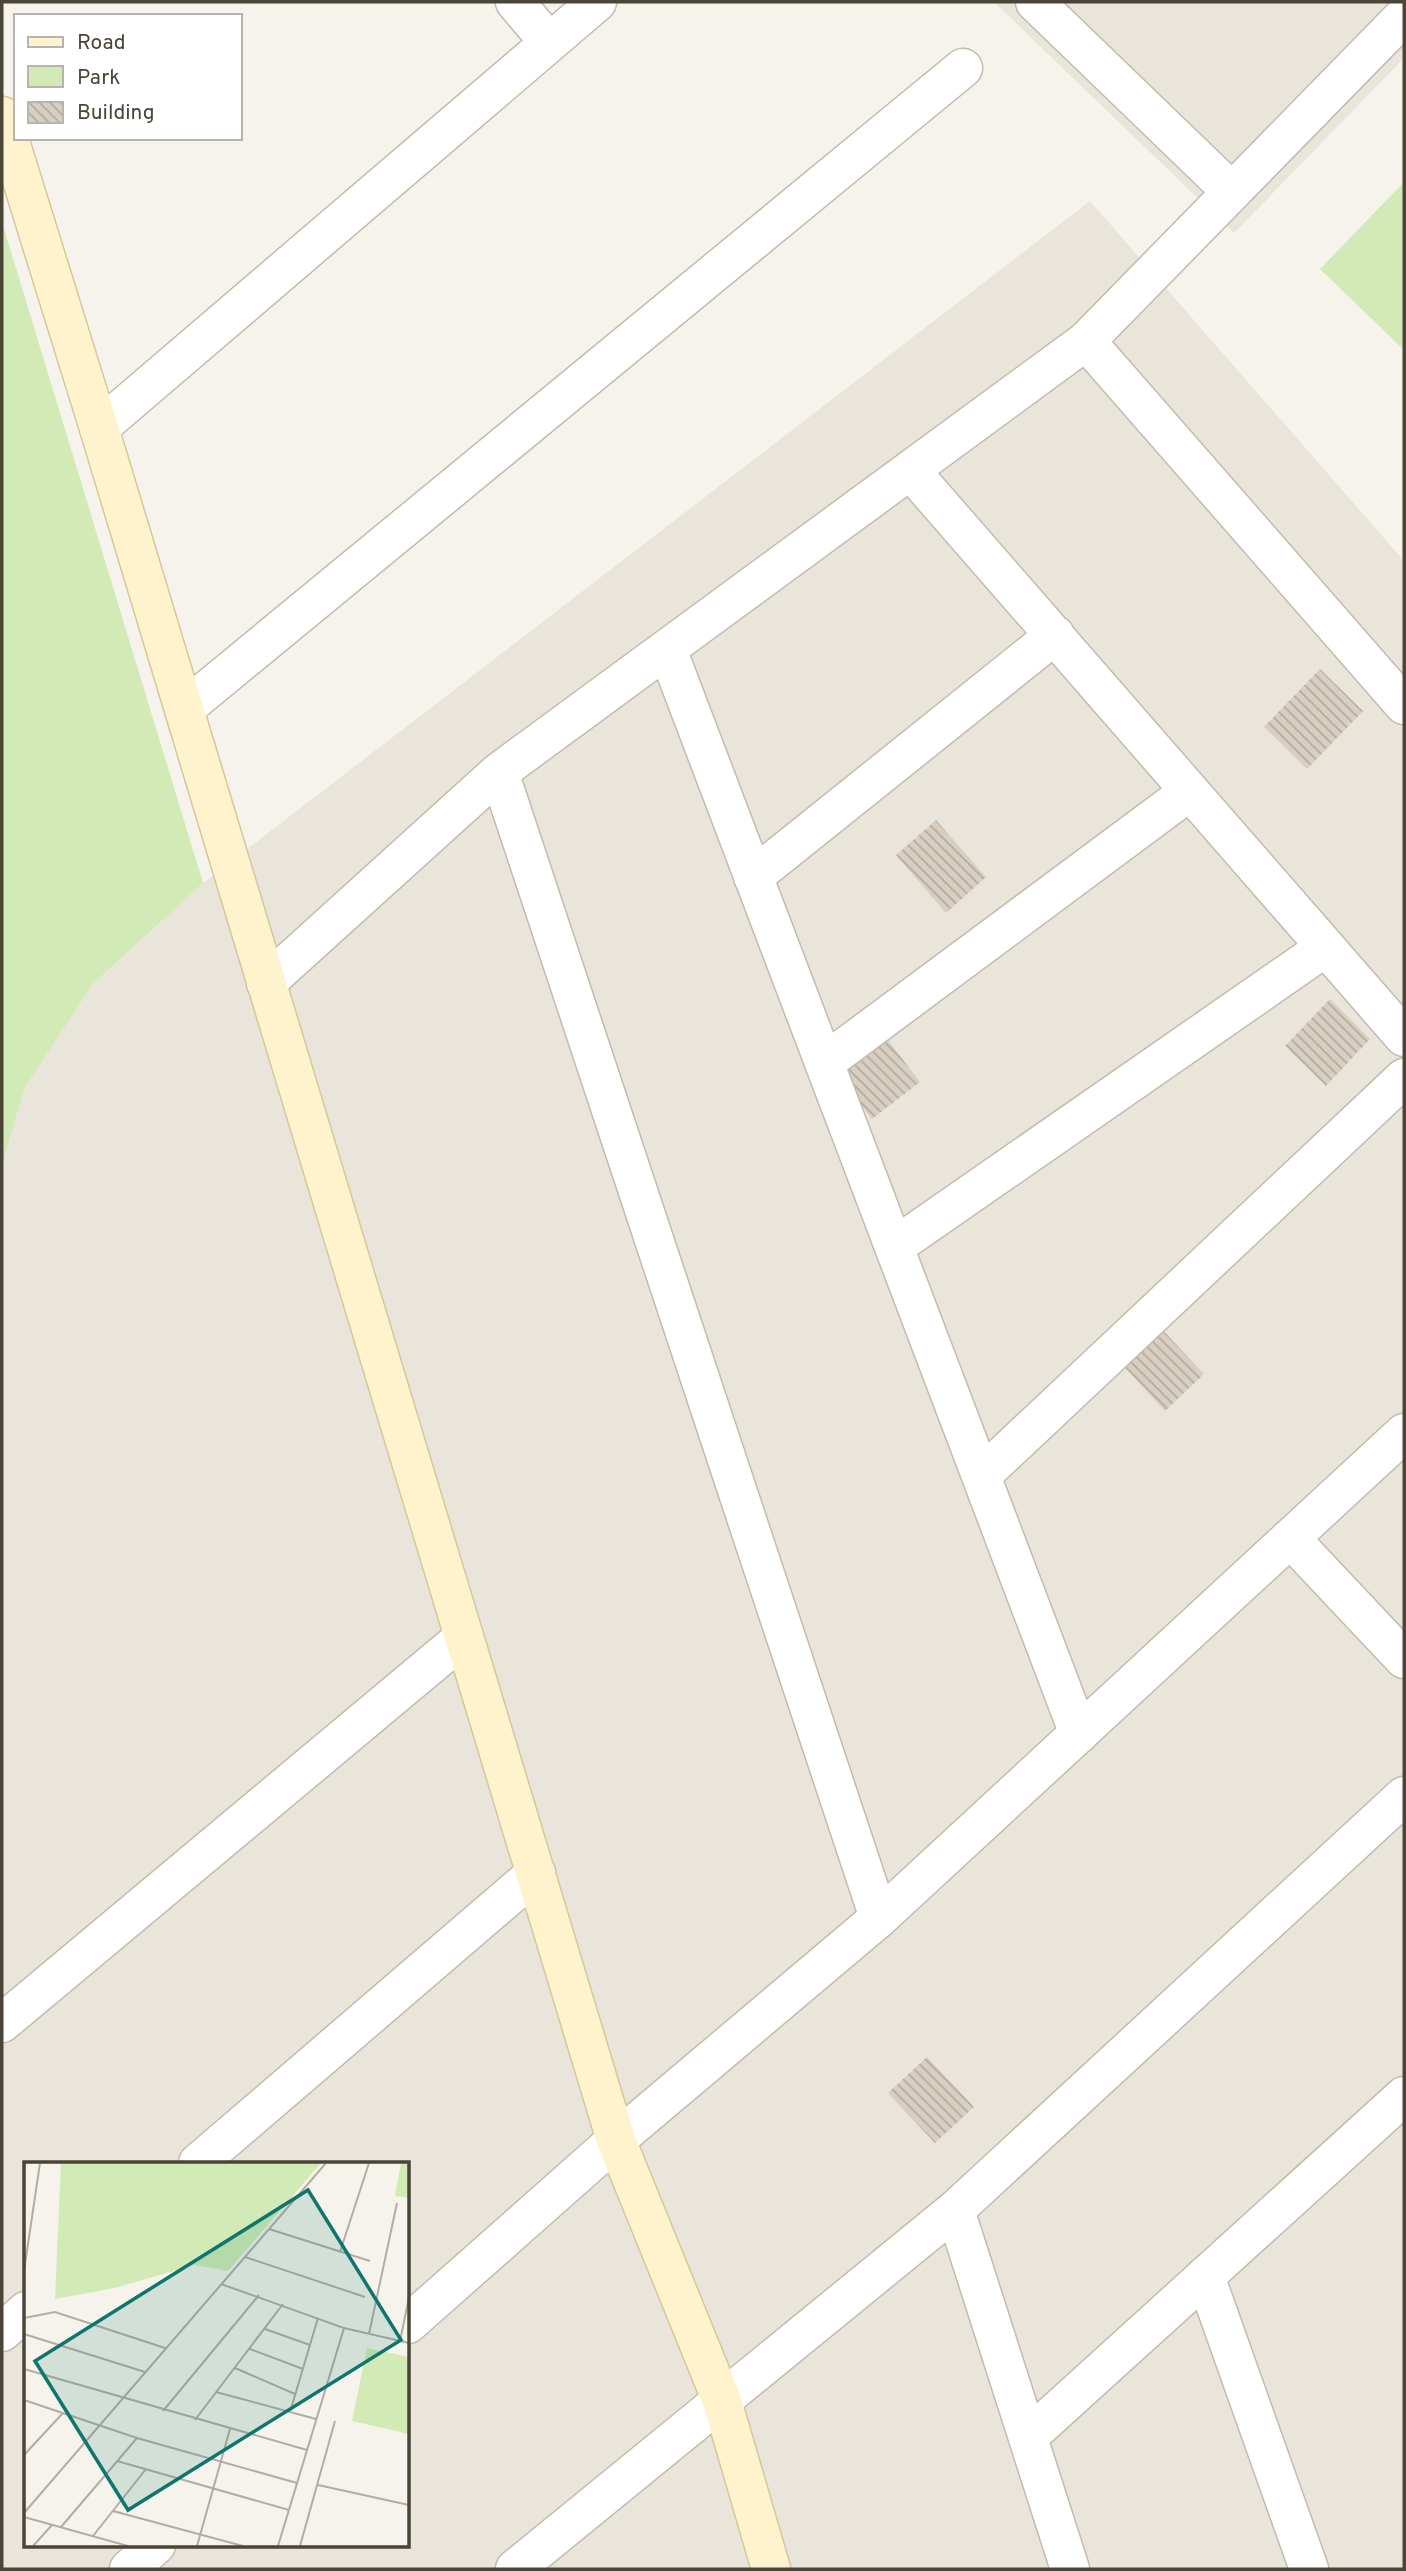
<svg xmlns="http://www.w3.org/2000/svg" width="1406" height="2571" viewBox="0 0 1406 2571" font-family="Overpass,sans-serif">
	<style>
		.residential { fill: #eae5da; fill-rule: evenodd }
		.green { fill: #d2eab5 }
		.building { fill: url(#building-back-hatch) }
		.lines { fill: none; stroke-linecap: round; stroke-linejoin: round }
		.street-casing { stroke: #c2bbae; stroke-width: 41 }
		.secondary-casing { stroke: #d6c79b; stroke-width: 41 }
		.street { stroke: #fff; stroke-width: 38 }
		.secondary { stroke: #fff3cd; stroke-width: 38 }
		.inset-road { fill: none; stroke: #b2ada4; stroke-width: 2 }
		.view { fill: #0f766e; fill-opacity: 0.15; stroke: #0f766e; stroke-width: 3.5 }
		.inset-edge { fill: none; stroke: #4b4439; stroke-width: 3.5 }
	</style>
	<defs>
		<pattern id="building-back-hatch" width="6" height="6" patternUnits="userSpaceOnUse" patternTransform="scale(1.75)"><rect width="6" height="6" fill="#d8cfc1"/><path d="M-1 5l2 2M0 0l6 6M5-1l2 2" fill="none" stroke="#b1aa9e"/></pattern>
	</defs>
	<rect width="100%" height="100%" fill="#f6f3ec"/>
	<path class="residential" d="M 994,2 L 1404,2 L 1404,58 L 1234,233 Z
		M 1090,201 L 1404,561 L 1404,2569 L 2,2569 L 2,1167 L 24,1089 L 93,984 L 203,883 ZM 26,2163 L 408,2163 L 408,2545 L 26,2545 Z"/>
	<path class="green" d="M 1404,182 L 1404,350 L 1320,269 Z
		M 2,222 L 203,883 L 93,984 L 24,1089 L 2,1167 Z"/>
	<path class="building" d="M 1320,669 L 1363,711 L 1307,769 L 1264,727 Z
		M 936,820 L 986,877 L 946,913 L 896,855 Z
		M 1330,999 L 1370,1039 L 1326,1086 L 1285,1046 Z
		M 884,1035 L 920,1082 L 872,1119 L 836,1072 Z
		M 1156,1323 L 1204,1374 L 1165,1411 L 1117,1359 Z
		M 927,2057 L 974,2107 L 935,2143 L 888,2093 Z"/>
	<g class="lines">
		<defs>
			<path id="street" d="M 515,2 L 549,42
				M 1035,2 L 1232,192
				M 1086,341 L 1404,16
				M 99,428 L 597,2
				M 910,470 L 1404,1037
				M 667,649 L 1079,1734
				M 184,709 L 963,68
				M 499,772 L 879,1918
				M 753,877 L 1055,635
				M 266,983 L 499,772 L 1086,341 L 1404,705
				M 824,1063 L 1190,791
				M 894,1247 L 1326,947
				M 981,1476 L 1404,1078
				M 1290,1538 L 1404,1659
				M 2,2023 L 464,1637
				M 198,2163 L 536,1873
				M 955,2210 L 1070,2569
				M 1205,2276 L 1309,2569
				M 408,2324 L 616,2140 L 879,1918 L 1404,1433
				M 2,2332 L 26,2311
				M 1028,2437 L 1404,2096
				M 129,2569 L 156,2545
				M 515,2569 L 955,2210 L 1404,1796"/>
			<path id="secondary" d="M 2,116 L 99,428 L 616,2140 L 722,2401 L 771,2569"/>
		</defs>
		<use href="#street" class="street-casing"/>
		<use href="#secondary" class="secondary-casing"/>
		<use href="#street" class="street"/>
		<use href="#secondary" class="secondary"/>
	</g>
	<g transform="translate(24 2162)">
		<rect width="385" height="385" fill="#f6f3ec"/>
		<path d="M 37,1 L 297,1 L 204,109 L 170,103 L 91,126 L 31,137 ZM 377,1 L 385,1 L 385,36 L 371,34 ZM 343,186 L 385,195 L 385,272 L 328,259 Z" fill="#d2eab5"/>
		<path class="inset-road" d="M 245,67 L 346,99M 316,90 L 345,1M 221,95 L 341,135M 0,109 L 16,1M 197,122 L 320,166 L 254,384M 0,156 L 31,150 L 141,186M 320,166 L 385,181M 241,167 L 286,183M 0,172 L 121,210M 345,172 L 373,41M 376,179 L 385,135M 226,187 L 279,207M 211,206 L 271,232M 0,207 L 283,288M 192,230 L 292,257M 0,238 L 113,276 L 273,321M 139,249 L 235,133M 266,250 L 294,156M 171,258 L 259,142M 0,293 L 39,251M 93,299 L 265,348M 294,323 L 385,343M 89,349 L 219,384M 0,351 L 302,1M 0,355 L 104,384M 37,365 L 113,276M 69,374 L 122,307M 9,384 L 28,363M 173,384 L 206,267M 276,384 L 311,259"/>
		<path class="view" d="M 284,28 L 377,178 L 104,348 L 11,199 Z"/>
		<rect width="385" height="385" class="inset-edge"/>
	</g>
	<rect width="1406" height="2571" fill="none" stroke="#4b4439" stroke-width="7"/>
	<rect x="14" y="14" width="228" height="126" fill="#ffffff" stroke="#b7b4b0" stroke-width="2"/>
	<rect x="28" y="37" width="35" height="10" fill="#fff3cd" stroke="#b7b4b0" stroke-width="2"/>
	<text x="77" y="49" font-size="21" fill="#4b4439">Road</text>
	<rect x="28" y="66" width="35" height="21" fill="#d2eab5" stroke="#b7b4b0" stroke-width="2"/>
	<text x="77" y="84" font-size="21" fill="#4b4439">Park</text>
	<rect x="28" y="102" width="35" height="21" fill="url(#building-back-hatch)" stroke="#b7b4b0" stroke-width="2"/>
	<text x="77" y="119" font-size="21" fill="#4b4439">Building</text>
</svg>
